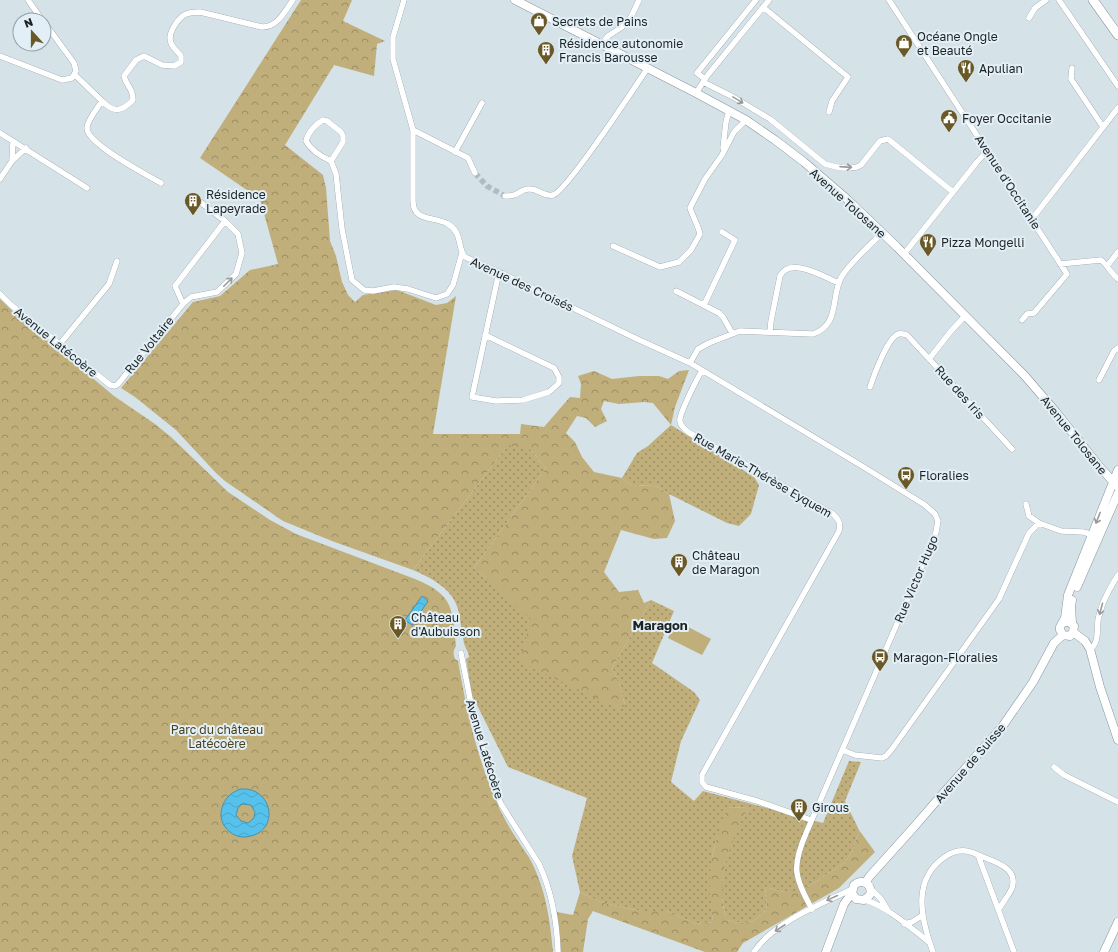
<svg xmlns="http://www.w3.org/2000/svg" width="1118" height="952" viewBox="0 0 1118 952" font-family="'Golos Text',sans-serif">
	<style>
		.grass { fill: url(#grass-dots) }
		.forest { fill: url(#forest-crowns) }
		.pitch { fill: #c0ae7b }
		.water { fill: url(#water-waves); stroke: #4592af; fill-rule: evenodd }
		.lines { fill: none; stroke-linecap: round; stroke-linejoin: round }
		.street-tunnel { stroke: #b0bcc1; stroke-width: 5.5; stroke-dasharray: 5.5 3; stroke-linecap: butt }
		.street-casing { stroke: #89969c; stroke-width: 6 }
		.secondary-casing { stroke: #89969c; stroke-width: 9 }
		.primary-casing { stroke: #89969c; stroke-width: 10 }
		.street { stroke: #fff; stroke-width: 5.5 }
		.secondary { stroke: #fff; stroke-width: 8 }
		.primary { stroke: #fff; stroke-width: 9 }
		.oneway { stroke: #999c9c }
		.labels { text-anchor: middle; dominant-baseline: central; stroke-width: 4; stroke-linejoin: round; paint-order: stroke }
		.poi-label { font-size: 12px; fill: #1d2224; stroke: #e2eff6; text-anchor: start }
		.street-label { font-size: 12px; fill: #1d2224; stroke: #e2eff6 }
		.park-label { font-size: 12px; fill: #4c401a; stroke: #e2eff6 }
		.neighbourhood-label { font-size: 13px; font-weight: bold; fill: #1d2224; stroke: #e2eff6 }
	</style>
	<defs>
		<pattern id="grass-dots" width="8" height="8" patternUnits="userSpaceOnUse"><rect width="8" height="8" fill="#c0ae7b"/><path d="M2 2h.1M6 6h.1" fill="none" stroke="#9b8d65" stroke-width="1.8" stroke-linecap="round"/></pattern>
		<pattern id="forest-crowns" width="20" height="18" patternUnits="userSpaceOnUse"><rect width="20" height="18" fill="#c0ae7b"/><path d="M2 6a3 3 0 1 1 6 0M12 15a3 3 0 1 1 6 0" fill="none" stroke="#9b8d65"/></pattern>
		<pattern id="water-waves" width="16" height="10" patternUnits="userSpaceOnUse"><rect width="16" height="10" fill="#56c2eb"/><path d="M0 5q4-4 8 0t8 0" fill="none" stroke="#4aa6c9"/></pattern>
	</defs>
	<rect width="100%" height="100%" fill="#d5e2e8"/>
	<path class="grass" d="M 671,425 L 754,477 L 759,485 L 751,514 L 739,526 L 727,523 L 669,494 L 654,485 L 632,486 L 622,478 L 637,453 L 648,446 Z
		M 510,444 L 517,449 L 530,449 L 546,468 L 474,568 L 532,619 L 625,706 L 620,685 L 612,668 L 651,600 L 674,611 L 652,663 L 694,692 L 700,700 L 681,741 L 671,782 L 694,801 L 703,791 L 823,823 L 849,761 L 861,762 L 845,801 L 859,830 L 852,852 L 844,863 L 800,892 L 784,892 L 765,887 L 767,909 C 753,923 747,926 727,920 C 713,883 730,841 748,808 L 729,807 L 722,823 L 713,851 L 710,889 L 713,922 L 696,924 L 667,911 L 640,911 L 600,902 L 580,892 L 572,856 L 587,798 L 508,767 L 472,695 L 466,659 L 469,657 C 468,650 465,648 464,643 C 461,632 461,620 458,609 C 452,588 431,578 413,570 L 504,450 Z"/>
	<path class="forest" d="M 301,0 L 352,0 L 343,21 L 385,41 L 377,44 L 374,76 L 334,65 L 285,145 L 323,175 L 326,188 L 330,241 L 336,256 L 342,282 L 348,295 L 355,302 L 363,295 L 397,290 L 436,305 L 447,303 L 456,296 L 433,434 L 520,434 L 521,424 L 544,427 L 570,397 L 580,398 L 581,384 L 578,376 L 594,371 L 612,379 L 639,376 L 659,376 L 668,379 L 679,371 L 689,370 L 675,407 L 671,425 L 653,403 L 644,402 L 619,404 L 604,401 L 601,409 L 607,421 L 595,427 L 586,418 L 577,416 L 566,433 L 575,442 L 582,457 L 594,472 L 622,478 L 632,486 L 654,485 L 669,494 L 675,521 L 667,538 L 654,539 L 621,530 L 604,572 L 619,592 L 638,590 L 644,603 L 651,600 L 612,668 L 620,685 L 625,706 L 617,708 L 520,662 L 531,619 L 474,568 L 546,468 L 530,449 L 517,449 L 510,445 L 504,450 L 413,570 L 332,541 L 283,521 L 225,481 L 216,473 L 176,430 L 135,397 L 121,388 L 193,302 L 220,296 L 250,270 L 278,264 L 260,199 L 200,158 Z
		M 0,299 L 18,316 L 114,396 L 155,424 L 171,437 L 228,492 L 270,520 L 296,534 L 415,579 C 454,595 452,608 456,646 C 453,651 453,654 455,659 L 458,661 C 466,707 476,755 495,798 C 501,814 510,829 520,844 C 523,849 528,855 531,861 C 546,890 550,920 553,952 L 0,952 Z
		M 728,807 L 748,808 C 731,841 713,883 727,920 C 747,926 753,923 767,909 L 765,887 L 784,892 L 800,892 L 844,863 L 852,852 L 859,830 L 875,852 L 839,888 L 743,943 L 737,952 L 705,952 L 593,911 L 588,919 L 583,952 L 560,952 L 557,912 L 573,915 L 580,892 L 600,902 L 640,911 L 667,911 L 696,924 L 713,922 C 712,911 710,901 710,891 C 708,863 717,832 728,807 Z"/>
	<path class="pitch" d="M 677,621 L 711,639 L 702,655 L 668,638 Z"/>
	<path class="water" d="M 422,596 L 428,601 L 412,625 L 405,620 Z
		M 241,789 C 272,787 280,829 251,836 C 244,838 236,837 230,832 C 213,819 222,794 241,789 ZM 242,804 L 251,805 L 255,812 L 254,818 L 248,823 L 241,821 L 236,815 L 238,808 Z"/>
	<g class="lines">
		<path class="street-tunnel" d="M 475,173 L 487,186 L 505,196"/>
		<defs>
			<path id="street" d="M 28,0 L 42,20
				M 404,0 L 393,37 L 393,59 L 413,130 L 413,201 C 413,222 434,216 448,224 C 463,233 457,248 465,257 L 499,272 L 637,339 L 690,363 L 862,466 L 925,505 L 935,514 L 938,521 L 936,532 L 932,543 L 807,831 C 792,865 793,876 812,909
				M 889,0 L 1067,274 L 1034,313 L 1027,314 L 1022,320
				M 1059,0 L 1118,86
				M 763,7 L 848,77 L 832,101 L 829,112
				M 1029,18 L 1035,8 L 1046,0
				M 602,44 L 608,36 L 622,27 L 631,17 L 639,0
				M 0,56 L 62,80 L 72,78 L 76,71 L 74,63 L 44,22
				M 1072,68 L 1071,79 L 1103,127
				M 75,75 L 102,101
				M 705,79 L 697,73 L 756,0
				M 703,82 L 733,97 L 770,119 L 825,164 C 835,167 852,171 861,165 L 880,141 L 888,139 L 953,192
				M 696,93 L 707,76 L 769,0
				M 323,120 L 327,121 L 341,132 L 343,136 L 343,142 L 331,161 C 322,157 311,150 306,141 C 308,132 316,124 323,120 Z
				M 413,130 L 468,158 L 475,173
				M 0,133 L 87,188
				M 723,148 L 726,122 L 729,111
				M 455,152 L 482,103
				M 12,161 L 13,141
				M 331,161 L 336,174 L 342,229 L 352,280 L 364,290 L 373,291 L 394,287 L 408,289 L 436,298 L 447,294 L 453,285 L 462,253
				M 0,179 L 12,161 L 26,148
				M 161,183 C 147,175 87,144 87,128 C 87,121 98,107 102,101 C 114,113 121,112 133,100 C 133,87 127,88 124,76 L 136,60 L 144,56 L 162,65 L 174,66 L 181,62 L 181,56 C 178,52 173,48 171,43 C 167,34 177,20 184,15 C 189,12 195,12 200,12 L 262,27 C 278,27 284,12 293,0
				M 505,196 C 507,196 511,196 514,195 C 520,193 523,188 530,189 C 538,189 545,197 553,195 C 566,192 635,87 647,69
				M 1032,219 L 1118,108
				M 613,246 L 660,267 L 679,262 L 691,250 L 700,234 C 698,225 693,217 690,208 L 705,179 L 722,155 L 734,132 L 746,120
				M 904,254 L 977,162 L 987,151
				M 1060,264 L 1101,260 C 1108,266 1111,273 1118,279
				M 1108,265 L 1118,252
				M 676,291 L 719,313 L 723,317 L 732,333
				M 0,294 L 11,305 L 110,385 L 115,386 L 118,384 L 183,304 L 191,297 L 217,292 L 236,274 L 242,253 L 238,234 L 225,221 L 195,198
				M 183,304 L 175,286 L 225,221
				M 704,305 L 735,240 L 722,232
				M 770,332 L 771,321 L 780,276 C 790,256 824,277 839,283
				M 485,335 L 554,368 L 559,377 L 559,383 L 549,392 L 523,400 L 496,401 L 472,397 L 499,272
				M 59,345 L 109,284 L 117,261
				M 929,359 L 951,331 L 965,316
				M 690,363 L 698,349 L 709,343 L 740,331 L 813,334 C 841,324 830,296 842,276 C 850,263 870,245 882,233
				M 702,371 C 697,378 681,411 680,419 C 679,425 684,428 688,432 L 833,514 C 839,520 841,523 839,531 L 702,775 L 702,782 L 706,787 L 757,801 L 811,820
				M 1099,380 L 1114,351 L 1118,348
				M 870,387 C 874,375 887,339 898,334 C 902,333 904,334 907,335 L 1012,449
				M 1026,504 L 1029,516 L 1039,523 L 1061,531 L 1083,532 L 1094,535
				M 1090,649 C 1099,644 1097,629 1098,620 C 1101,603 1109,589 1118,575
				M 461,653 L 474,719 L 496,792 L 501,804 L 539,864 C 552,892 557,922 558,952
				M 842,750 L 855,755 L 882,758 L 886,756 L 892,749 L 999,599 L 1029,533 L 1039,523
				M 1054,767 L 1064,775 L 1118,802
				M 978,855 C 992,861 1019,867 1012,888 C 1009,895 1003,902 999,909
				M 871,889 L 881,899 L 887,909
				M 865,900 C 888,907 911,928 930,943
				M 904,924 L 912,922 L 923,915
				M 754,952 C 772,923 822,904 852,889
				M 933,952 C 921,919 911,879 946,856 C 957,849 967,849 978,855 L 1014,952"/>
			<path id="secondary" d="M 515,0 L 696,93 L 746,120 L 775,140 L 804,162 L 848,200 L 897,247 L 1025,376 L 1056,412 L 1099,466 L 1118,487
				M 1077,587 L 1118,493
				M 1063,622 L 1069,622 L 1074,626 L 1073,632 L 1070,636 L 1063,635 L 1060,630 L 1060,627 L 1065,618 L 1068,595 L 1118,470
				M 1072,623 L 1071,606 L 1072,600
				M 1073,632 L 1085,641 L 1090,649 L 1100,687 L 1118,740
				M 866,882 L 869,877 L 914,827 L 939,798 L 1002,727 L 1033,682 L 1054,643 L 1063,635
				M 826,952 L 844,904 L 852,893 L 854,885 C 862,878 873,884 870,895 L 864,900 L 856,899 L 852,893
				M 1104,952 L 1118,922"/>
			<path id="primary" d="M 1093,0 L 1118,35"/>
		</defs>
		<use href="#street" class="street-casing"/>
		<use href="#secondary" class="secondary-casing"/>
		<use href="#primary" class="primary-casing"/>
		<use href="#street" class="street"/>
		<use href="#secondary" class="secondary"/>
		<use href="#primary" class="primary"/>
	</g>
	<defs><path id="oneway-shaft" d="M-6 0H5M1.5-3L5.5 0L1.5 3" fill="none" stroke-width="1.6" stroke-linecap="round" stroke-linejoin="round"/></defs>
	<g class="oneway">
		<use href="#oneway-shaft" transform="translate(738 100) rotate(31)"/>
		<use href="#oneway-shaft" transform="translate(846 167) rotate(4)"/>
		<use href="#oneway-shaft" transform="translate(228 282) rotate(-45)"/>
		<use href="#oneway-shaft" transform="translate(1098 518) rotate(112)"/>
		<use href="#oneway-shaft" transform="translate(1101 609) rotate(105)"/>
		<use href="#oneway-shaft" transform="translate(832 898) rotate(155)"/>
		<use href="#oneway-shaft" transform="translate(780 928) rotate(147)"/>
	</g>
	<defs>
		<symbol id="shop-pin" viewBox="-11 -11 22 30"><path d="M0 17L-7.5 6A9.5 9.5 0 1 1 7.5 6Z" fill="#6a5927" stroke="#e2eff6"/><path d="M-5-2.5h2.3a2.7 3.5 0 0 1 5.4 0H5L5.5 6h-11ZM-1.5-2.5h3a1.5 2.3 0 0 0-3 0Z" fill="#fff"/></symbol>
		<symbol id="building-pin" viewBox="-11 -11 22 30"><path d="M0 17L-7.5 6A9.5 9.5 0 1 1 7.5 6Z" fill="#6a5927" stroke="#e2eff6"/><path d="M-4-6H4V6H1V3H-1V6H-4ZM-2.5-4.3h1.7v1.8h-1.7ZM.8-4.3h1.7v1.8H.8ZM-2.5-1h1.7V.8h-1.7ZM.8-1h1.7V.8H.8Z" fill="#fff"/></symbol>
		<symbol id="restaurant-pin" viewBox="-11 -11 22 30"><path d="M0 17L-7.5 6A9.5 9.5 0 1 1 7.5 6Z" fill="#6a5927" stroke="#e2eff6"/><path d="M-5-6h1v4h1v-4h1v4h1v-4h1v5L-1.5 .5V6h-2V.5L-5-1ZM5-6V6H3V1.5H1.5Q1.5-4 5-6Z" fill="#fff"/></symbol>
		<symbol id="civic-pin" viewBox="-11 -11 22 30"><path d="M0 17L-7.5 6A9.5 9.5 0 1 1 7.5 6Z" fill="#6a5927" stroke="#e2eff6"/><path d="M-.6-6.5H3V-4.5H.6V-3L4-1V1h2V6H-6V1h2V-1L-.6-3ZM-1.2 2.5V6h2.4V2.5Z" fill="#fff"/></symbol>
		<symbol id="bus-pin" viewBox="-11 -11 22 30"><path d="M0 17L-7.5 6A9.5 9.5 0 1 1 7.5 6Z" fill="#6a5927" stroke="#e2eff6"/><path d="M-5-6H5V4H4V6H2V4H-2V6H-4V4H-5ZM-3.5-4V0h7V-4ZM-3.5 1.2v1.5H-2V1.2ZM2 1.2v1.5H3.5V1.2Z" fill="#fff"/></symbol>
	</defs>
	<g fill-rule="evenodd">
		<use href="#shop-pin" x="529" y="11" width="20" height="27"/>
		<use href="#shop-pin" x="894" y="33" width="20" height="27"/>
		<use href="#building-pin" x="536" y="40" width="20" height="27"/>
		<use href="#restaurant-pin" x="956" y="58" width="20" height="27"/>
		<use href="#civic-pin" x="939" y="108" width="20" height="27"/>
		<use href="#building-pin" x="183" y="191" width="20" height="27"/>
		<use href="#restaurant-pin" x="918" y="232" width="20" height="27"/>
		<use href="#bus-pin" x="896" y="465" width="20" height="27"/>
		<use href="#building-pin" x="669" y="552" width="20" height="27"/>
		<use href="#building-pin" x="388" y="614" width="20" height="27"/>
		<use href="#bus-pin" x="870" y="647" width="20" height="27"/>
		<use href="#building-pin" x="789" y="797" width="20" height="27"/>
	</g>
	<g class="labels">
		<g class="poi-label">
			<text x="552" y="21">Secrets de Pains</text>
			<text x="917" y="36">Océane Ongle<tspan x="917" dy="14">et Beauté</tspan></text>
			<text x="559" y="43">Résidence autonomie<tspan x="559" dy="14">Francis Barousse</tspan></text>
			<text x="979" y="68">Apulian</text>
			<text x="962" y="118">Foyer Occitanie</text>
			<text x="206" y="194">Résidence<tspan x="206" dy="14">Lapeyrade</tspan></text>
			<text x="941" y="242">Pizza Mongelli</text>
			<text x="919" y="475">Floralies</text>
			<text x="692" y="555">Château<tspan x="692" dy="14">de Maragon</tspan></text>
			<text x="411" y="617">Château<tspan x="411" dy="14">d'Aubuisson</tspan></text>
			<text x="893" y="657">Maragon-Floralies</text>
			<text x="812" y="807">Girous</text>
		</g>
		<g class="street-label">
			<text transform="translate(1008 182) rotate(57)">Avenue d'Occitanie</text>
			<text transform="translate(848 203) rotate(42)">Avenue Tolosane</text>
			<text transform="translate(522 284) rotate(25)">Avenue des Croisés</text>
			<text transform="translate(56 342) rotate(39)">Avenue Latécoère</text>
			<text transform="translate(149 345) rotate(-51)">Rue Voltaire</text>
			<text transform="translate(960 392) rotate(48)">Rue des Iris</text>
			<text transform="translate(1074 435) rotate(51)">Avenue Tolosane</text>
			<text transform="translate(763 475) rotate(30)">Rue Marie-Thérèse Eyquem</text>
			<text transform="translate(916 579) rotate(-67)">Rue Victor Hugo</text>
			<text transform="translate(485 749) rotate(73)">Avenue Latécoère</text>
			<text transform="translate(970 763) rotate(-49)">Avenue de Suisse</text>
		</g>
		<g class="park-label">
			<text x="217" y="729">Parc du château<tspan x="217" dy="14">Latécoère</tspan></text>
		</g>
		<g class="neighbourhood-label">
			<text x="660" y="625">Maragon</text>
		</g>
	</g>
	<g transform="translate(32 32) rotate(339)"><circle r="19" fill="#e2eff6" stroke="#939da2"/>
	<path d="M0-3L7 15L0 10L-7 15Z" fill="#6a5927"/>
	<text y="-6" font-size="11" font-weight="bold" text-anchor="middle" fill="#1d2224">N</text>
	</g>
</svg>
